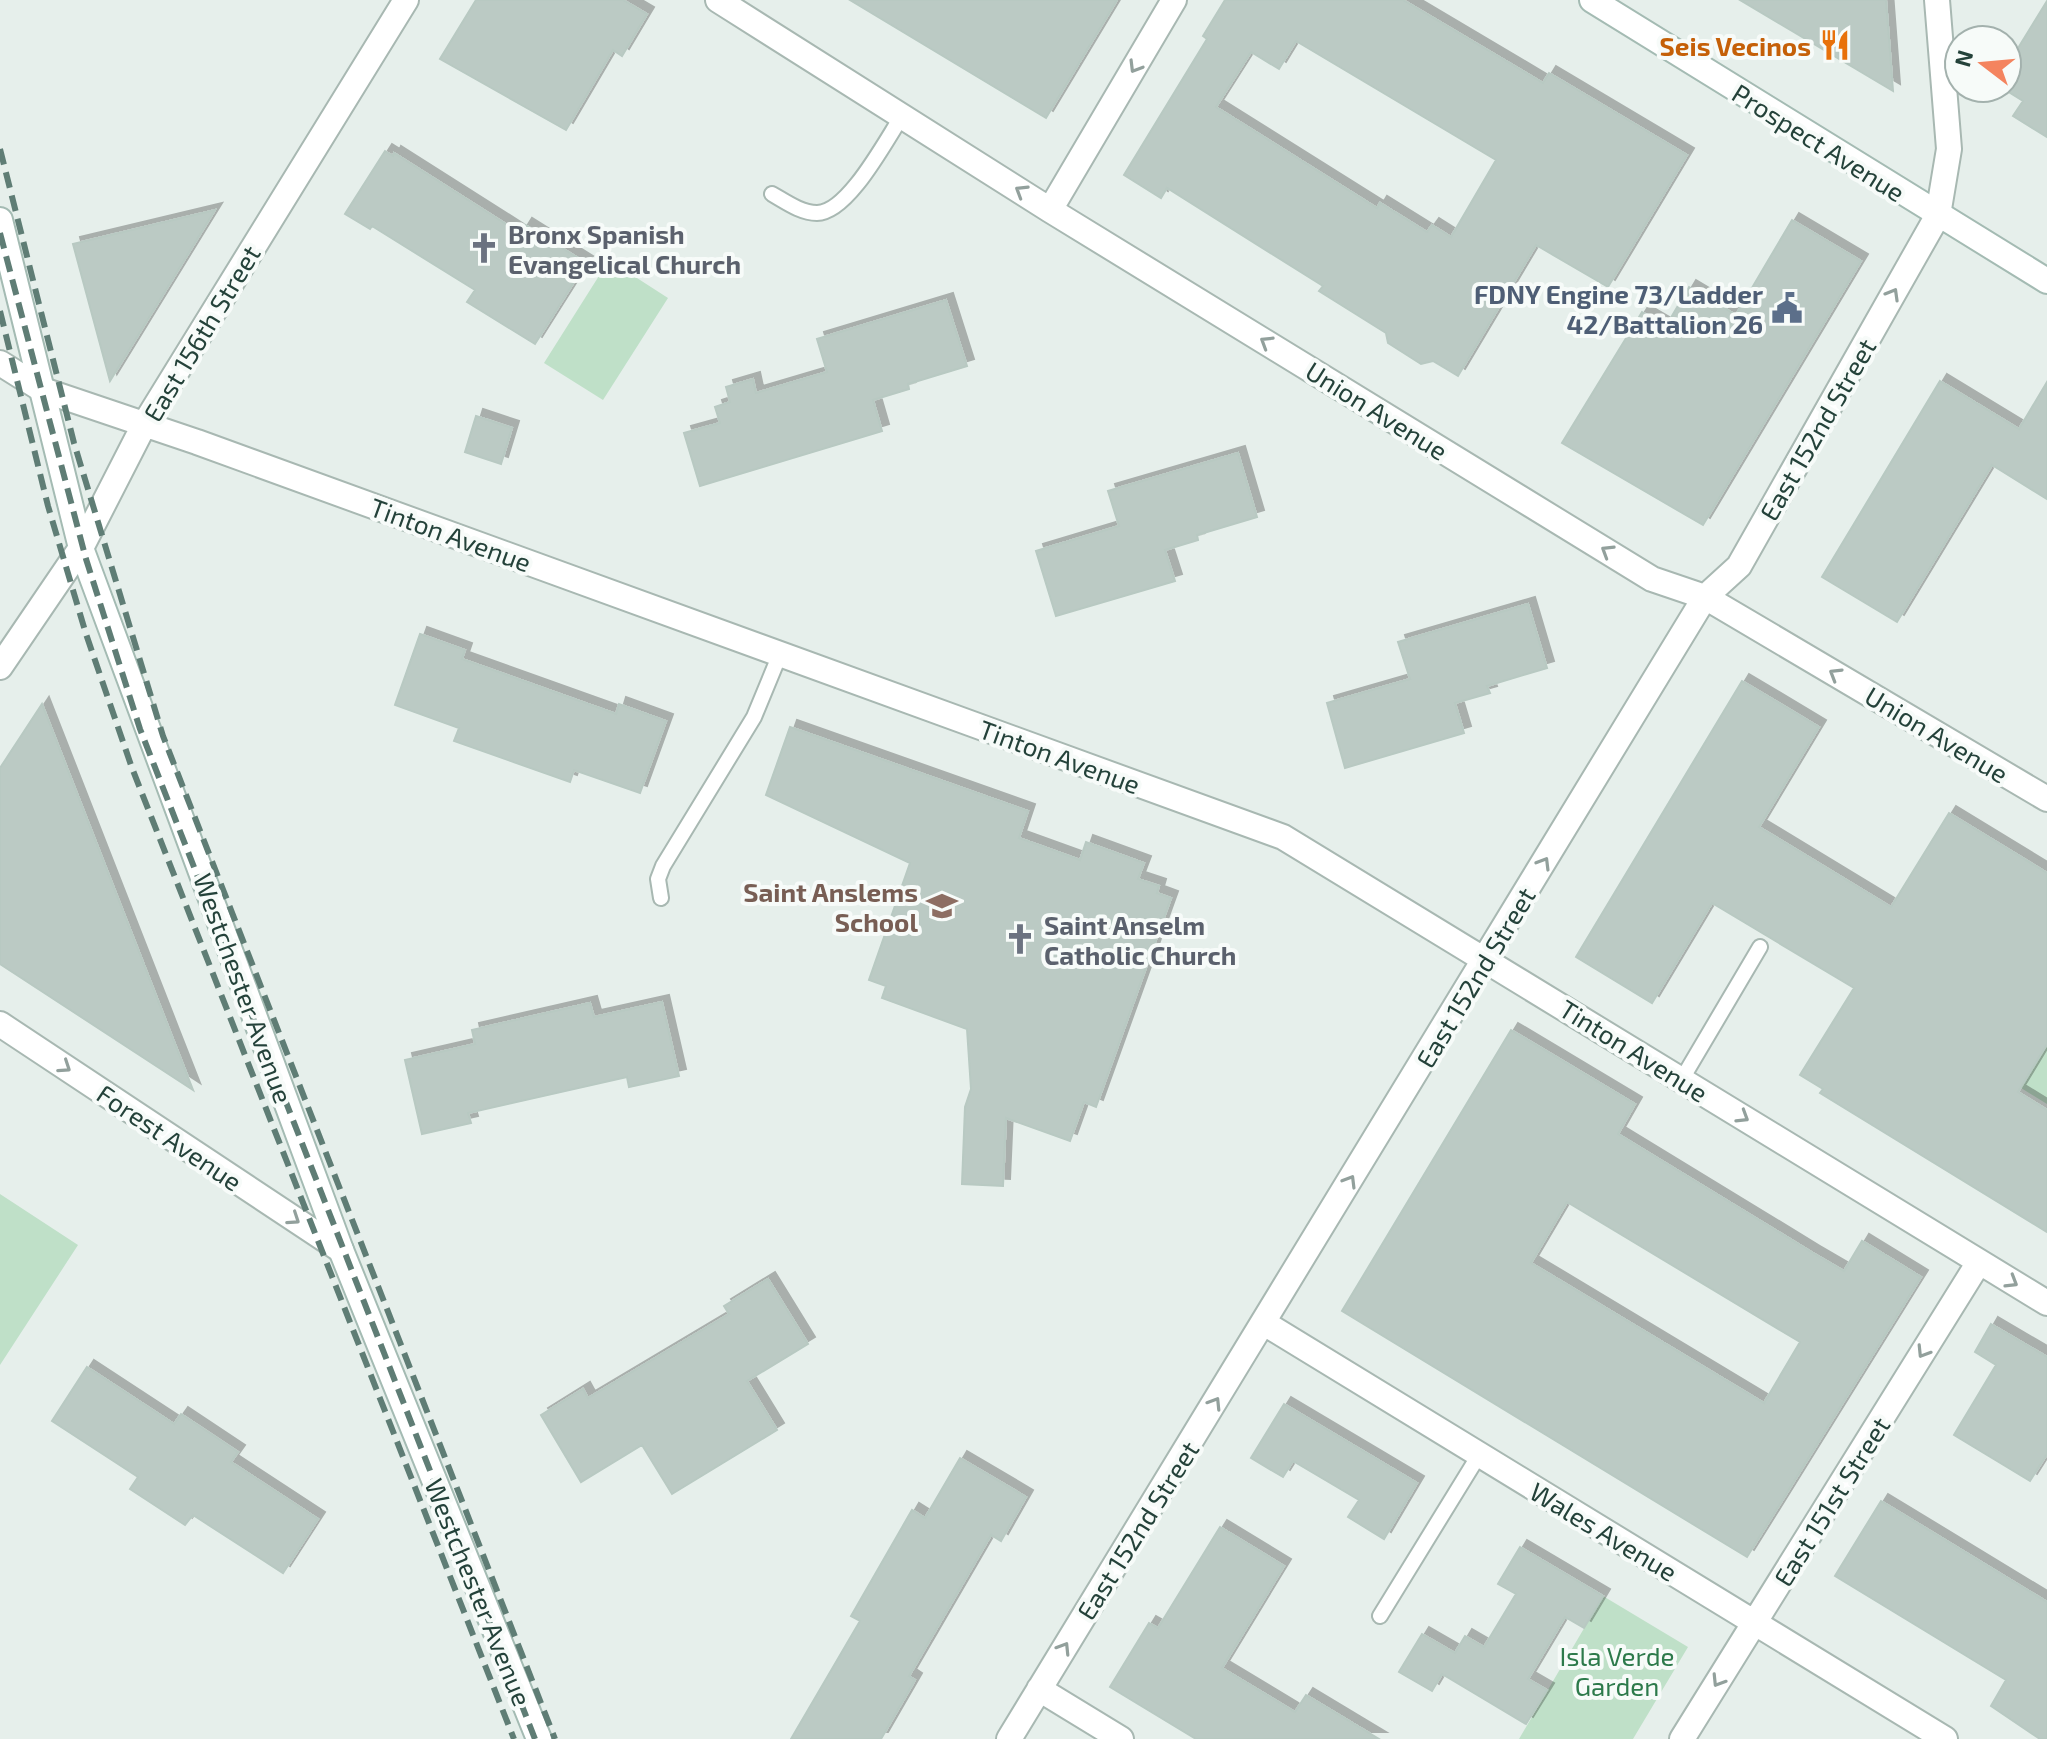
<svg xmlns="http://www.w3.org/2000/svg" width="2047" height="1739" viewBox="0 0 2047 1739" font-family="'Exo 2',sans-serif">
	<style>
		.green { fill: #bfe0c8 }
		.building { fill: #bbcac4; stroke: #b8c9c2; stroke-width: 2; fill-rule: evenodd; filter: url(#shadow) }
		.lines { fill: none; stroke-linecap: round; stroke-linejoin: round }
		.lane-casing { stroke: #a8b8b2; stroke-width: 18 }
		.street-casing { stroke: #a8b8b2; stroke-width: 28 }
		.secondary-casing { stroke: #a4bbb3; stroke-width: 28 }
		.lane { stroke: #fff; stroke-width: 14 }
		.street { stroke: #fff; stroke-width: 24 }
		.secondary { stroke: #fff; stroke-width: 24 }
		.rail { stroke: #5f7d75; stroke-width: 6; stroke-dasharray: 16 8; stroke-linecap: butt }
		.oneway { stroke: #92a09c }
		.labels { text-anchor: middle; dominant-baseline: central; stroke-width: 8; stroke-linejoin: round; paint-order: stroke }
		.food-label { font-size: 26px; font-weight: bold; fill: #c56008; stroke: #f7fbf9; text-anchor: end }
		.street-label { font-size: 26px; fill: #24423a; stroke: #f7fbf9 }
		.worship-label { font-size: 26px; font-weight: bold; fill: #5b616d; stroke: #f7fbf9; text-anchor: start }
		.service-label { font-size: 26px; font-weight: bold; fill: #4e5e75; stroke: #f7fbf9; text-anchor: end }
		.education-label { font-size: 26px; font-weight: bold; fill: #785e54; stroke: #f7fbf9; text-anchor: end }
		.park-label { font-size: 26px; fill: #2d7a4b; stroke: #f7fbf9 }
	</style>
	<defs>
		<filter id="shadow"><feDropShadow dx="7" dy="-7" stdDeviation="0" flood-color="#0004"/></filter>
	</defs>
	<rect width="100%" height="100%" fill="#e6efeb"/>
	<path class="green" d="M 609,260 L 668,298 L 603,400 L 544,363 Z
		M 2047,1046 L 2047,1104 L 2021,1088 Z
		M 0,1194 L 78,1245 L 0,1365 Z
		M 1603,1596 L 1688,1647 L 1633,1739 L 1519,1739 Z"/>
	<path class="building" d="M 476,0 L 623,0 L 647,14 L 622,56 L 613,50 L 566,130 L 440,59 Z
		M 850,0 L 1117,0 L 1046,118 Z
		M 1225,0 L 1403,0 L 1543,83 L 1549,73 L 1687,155 L 1608,287 L 1536,245 L 1458,376 L 1433,361 L 1421,364 L 1388,343 L 1386,333 L 1319,291 L 1323,286 L 1167,188 L 1161,198 L 1124,175 L 1207,39 L 1203,36 ZM 1296,41 L 1496,160 L 1451,237 L 1432,225 L 1427,232 L 1380,203 L 1377,208 L 1216,107 L 1251,52 L 1279,69 Z
		M 1740,0 L 1886,0 L 1893,91 Z
		M 2047,1 L 2047,137 L 2013,116 L 2023,101 L 2007,91 L 2007,66 Z
		M 385,151 L 393,156 L 394,153 L 520,233 L 525,225 L 586,263 L 535,344 L 467,302 L 475,290 L 372,226 L 370,229 L 345,214 Z
		M 215,210 L 110,381 L 73,244 Z
		M 1792,220 L 1861,261 L 1703,525 L 1562,443 L 1642,312 L 1666,326 L 1689,287 L 1736,315 Z
		M 946,300 L 967,366 L 908,384 L 909,389 L 873,400 L 882,431 L 700,486 L 684,433 L 720,423 L 715,407 L 730,402 L 726,387 L 753,379 L 756,393 L 827,372 L 817,339 Z
		M 1940,381 L 2019,429 L 2047,382 L 2047,499 L 1992,465 L 1897,622 L 1822,577 Z
		M 476,416 L 512,428 L 501,464 L 465,452 Z
		M 1238,453 L 1257,517 L 1197,535 L 1198,540 L 1165,550 L 1175,581 L 1056,616 L 1036,551 L 1119,526 L 1108,491 Z
		M 1528,604 L 1547,668 L 1487,686 L 1490,693 L 1455,703 L 1464,733 L 1345,768 L 1327,703 L 1410,679 L 1398,642 Z
		M 420,634 L 465,650 L 462,659 L 616,714 L 619,704 L 666,721 L 640,793 L 574,770 L 570,782 L 454,741 L 459,728 L 395,705 Z
		M 1742,681 L 1819,727 L 1759,827 L 1891,907 L 1949,813 L 2047,873 L 2047,1044 L 2018,1092 L 2047,1110 L 2047,1232 L 1820,1093 L 1823,1089 L 1800,1075 L 1854,988 L 1712,903 L 1652,1003 L 1576,957 Z
		M 42,704 L 173,1039 L 193,1090 L 0,964 L 0,768 Z
		M 790,727 L 1028,811 L 1019,838 L 1080,860 L 1086,842 L 1144,863 L 1138,879 L 1159,886 L 1157,893 L 1171,898 L 1096,1107 L 1084,1102 L 1070,1141 L 1006,1118 L 1003,1186 L 962,1184 L 965,1107 L 971,1089 L 967,1029 L 882,998 L 886,986 L 869,980 L 910,863 L 766,795 Z
		M 662,1002 L 679,1076 L 629,1087 L 627,1077 L 468,1113 L 471,1123 L 422,1134 L 405,1060 L 475,1044 L 472,1030 L 590,1003 L 594,1017 Z
		M 1511,1030 L 1635,1104 L 1618,1134 L 1813,1253 L 1844,1271 L 1862,1241 L 1921,1277 L 1747,1557 L 1342,1311 ZM 1567,1202 L 1800,1342 L 1764,1403 L 1531,1263 Z
		M 768,1279 L 808,1344 L 747,1381 L 777,1430 L 672,1494 L 642,1445 L 581,1482 L 541,1415 L 583,1389 L 588,1398 L 729,1314 L 724,1306 Z
		M 1991,1324 L 2047,1357 L 2047,1454 L 2030,1481 L 1954,1435 L 1996,1365 L 1975,1352 Z
		M 87,1367 L 174,1424 L 181,1414 L 238,1452 L 231,1462 L 318,1519 L 283,1573 L 193,1515 L 185,1525 L 130,1489 L 138,1477 L 52,1421 Z
		M 1284,1404 L 1417,1483 L 1384,1539 L 1348,1517 L 1359,1500 L 1293,1461 L 1283,1477 L 1251,1458 Z
		M 960,1458 L 1026,1497 L 1001,1541 L 991,1535 L 909,1676 L 915,1680 L 881,1739 L 791,1739 L 860,1621 L 851,1616 L 912,1510 L 925,1518 Z
		M 1881,1501 L 2047,1602 L 2047,1739 L 2040,1739 L 1991,1706 L 2006,1680 L 1835,1576 Z
		M 1220,1527 L 1284,1566 L 1222,1668 L 1295,1712 L 1306,1695 L 1379,1739 L 1196,1739 L 1110,1687 L 1149,1623 L 1158,1628 Z
		M 1520,1547 L 1603,1596 L 1584,1628 L 1565,1617 L 1528,1679 L 1547,1690 L 1526,1724 L 1442,1674 L 1432,1691 L 1399,1672 L 1422,1634 L 1455,1653 L 1465,1636 L 1484,1647 L 1516,1594 L 1498,1584 Z"/>
	<g class="lines">
		<defs>
			<path id="lane" d="M 772,194 C 786,202 801,213 817,213 C 848,213 886,140 902,116
				M 661,898 L 658,879 L 663,866 L 754,717 L 780,654
				M 1682,1079 L 1760,947
				M 1380,1616 L 1479,1455"/>
			<path id="street" d="M 718,0 L 1050,210 L 1652,579 L 1705,597 L 2047,799
				M 1050,210 L 1174,0
				M 0,363 L 43,390 L 197,442 L 1283,837 L 2047,1303
				M 0,667 L 81,548 L 145,423 L 406,0
				M 0,1024 L 341,1250
				M 1264,1323 L 1945,1739
				M 1039,1689 L 1121,1739
				M 1009,1739 L 1705,597 L 1739,566 L 1938,215 L 1949,149 L 1937,0
				M 1682,1739 L 1979,1262"/>
			<path id="secondary" d="M 1592,0 L 2047,281
				M 0,220 L 81,548 L 341,1250 L 539,1739"/>
		</defs>
		<use href="#lane" class="lane-casing"/>
		<use href="#street" class="street-casing"/>
		<use href="#secondary" class="secondary-casing"/>
		<use href="#lane" class="lane"/>
		<use href="#street" class="street"/>
		<use href="#secondary" class="secondary"/>
		<path class="rail" d="M 0,149 L 74,443 L 163,736 L 555,1739
			M 0,233 L 86,559 L 140,729 L 535,1739
			M 0,311 L 48,506 L 86,634 L 132,768 L 514,1739"/>
	</g>
	<defs><path id="oneway-chevron" d="M-2-3.5L2.5 0L-2 3.5" fill="none" stroke-width="1.6" stroke-linecap="round" stroke-linejoin="round" transform="scale(2)"/></defs>
	<g class="oneway">
		<use href="#oneway-chevron" transform="translate(1135 67) rotate(121)"/>
		<use href="#oneway-chevron" transform="translate(1021 191) rotate(-148)"/>
		<use href="#oneway-chevron" transform="translate(1893 294) rotate(-60)"/>
		<use href="#oneway-chevron" transform="translate(1266 342) rotate(-148)"/>
		<use href="#oneway-chevron" transform="translate(1607 551) rotate(-148)"/>
		<use href="#oneway-chevron" transform="translate(1835 674) rotate(-149)"/>
		<use href="#oneway-chevron" transform="translate(1544 863) rotate(-59)"/>
		<use href="#oneway-chevron" transform="translate(65 1067) rotate(34)"/>
		<use href="#oneway-chevron" transform="translate(1743 1117) rotate(32)"/>
		<use href="#oneway-chevron" transform="translate(1350 1181) rotate(-59)"/>
		<use href="#oneway-chevron" transform="translate(294 1219) rotate(34)"/>
		<use href="#oneway-chevron" transform="translate(2012 1282) rotate(31)"/>
		<use href="#oneway-chevron" transform="translate(1923 1352) rotate(122)"/>
		<use href="#oneway-chevron" transform="translate(1215 1403) rotate(-58)"/>
		<use href="#oneway-chevron" transform="translate(1064 1648) rotate(-58)"/>
		<use href="#oneway-chevron" transform="translate(1718 1681) rotate(122)"/>
	</g>
	<defs>
		<symbol id="restaurant-bare" viewBox="-9 -9 18 18"><path d="M-5-6h1v4h1v-4h1v4h1v-4h1v5L-1.5 .5V6h-2V.5L-5-1ZM5-6V6H3V1.5H1.5Q1.5-4 5-6Z" fill="#e8710a" stroke="#f7fbf9" stroke-width="2.5" paint-order="stroke"/></symbol>
		<symbol id="church-bare" viewBox="-9 -9 18 18"><path d="M-1.2-6h2.4v3.5h3.3v2.4h-3.3V6h-2.4V-.1h-3.3v-2.4h3.3Z" fill="#6b7280" stroke="#f7fbf9" stroke-width="2.5" paint-order="stroke"/></symbol>
		<symbol id="civic-bare" viewBox="-9 -9 18 18"><path d="M-.6-6.5H3V-4.5H.6V-3L4-1V1h2V6H-6V1h2V-1L-.6-3ZM-1.2 2.5V6h2.4V2.5Z" fill="#5c6f8a" stroke="#f7fbf9" stroke-width="2.5" paint-order="stroke"/></symbol>
		<symbol id="school-bare" viewBox="-9 -9 18 18"><path d="M0-5L7-2L0 1L-7-2ZM-4 1L0 2.5L4 1V4Q0 6-4 4Z" fill="#8d6e63" stroke="#f7fbf9" stroke-width="2.5" paint-order="stroke"/></symbol>
	</defs>
	<g fill-rule="evenodd">
		<use href="#restaurant-bare" x="1813" y="23" width="44" height="44"/>
		<use href="#church-bare" x="462" y="226" width="44" height="44"/>
		<use href="#civic-bare" x="1765" y="286" width="44" height="44"/>
		<use href="#school-bare" x="920" y="884" width="44" height="44"/>
		<use href="#church-bare" x="998" y="917" width="44" height="44"/>
	</g>
	<g class="labels">
		<g class="food-label">
			<text x="1811" y="45">Seis Vecinos</text>
		</g>
		<g class="street-label">
			<text transform="translate(1819 142) rotate(32)">Prospect Avenue</text>
			<text transform="translate(201 333) rotate(-59)">East 156th Street</text>
			<text transform="translate(1377 410) rotate(32)">Union Avenue</text>
			<text transform="translate(1817 429) rotate(-60)">East 152nd Street</text>
			<text transform="translate(451 534) rotate(20)">Tinton Avenue</text>
			<text transform="translate(1937 734) rotate(31)">Union Avenue</text>
			<text transform="translate(1060 756) rotate(20)">Tinton Avenue</text>
			<text transform="translate(1475 977) rotate(-59)">East 152nd Street</text>
			<text transform="translate(244 988) rotate(70)">Westchester Avenue</text>
			<text transform="translate(1634 1050) rotate(32)">Tinton Avenue</text>
			<text transform="translate(170 1137) rotate(34)">Forest Avenue</text>
			<text transform="translate(1831 1501) rotate(-58)">East 151st Street</text>
			<text transform="translate(1137 1530) rotate(-58)">East 152nd Street</text>
			<text transform="translate(1604 1531) rotate(31)">Wales Avenue</text>
			<text transform="translate(479 1592) rotate(68)">Westchester Avenue</text>
		</g>
		<g class="worship-label">
			<text x="508" y="233">Bronx Spanish<tspan x="508" dy="30">Evangelical Church</tspan></text>
			<text x="1044" y="924">Saint Anselm<tspan x="1044" dy="30">Catholic Church</tspan></text>
		</g>
		<g class="service-label">
			<text x="1763" y="293">FDNY Engine 73/Ladder<tspan x="1763" dy="30">42/Battalion 26</tspan></text>
		</g>
		<g class="education-label">
			<text x="918" y="891">Saint Anslems<tspan x="918" dy="30">School</tspan></text>
		</g>
		<g class="park-label">
			<text x="1617" y="1655">Isla Verde<tspan x="1617" dy="30">Garden</tspan></text>
		</g>
	</g>
	<g transform="translate(1983 64) rotate(286)"><circle r="38" fill="#f7fbf9" stroke="#a3b1ad" stroke-width="2"/>
	<path d="M0-6L14 30L0 20L-14 30Z" fill="#f4845f"/>
	<text y="-12" font-size="22" font-weight="bold" text-anchor="middle" fill="#24423a">N</text>
	</g>
</svg>
